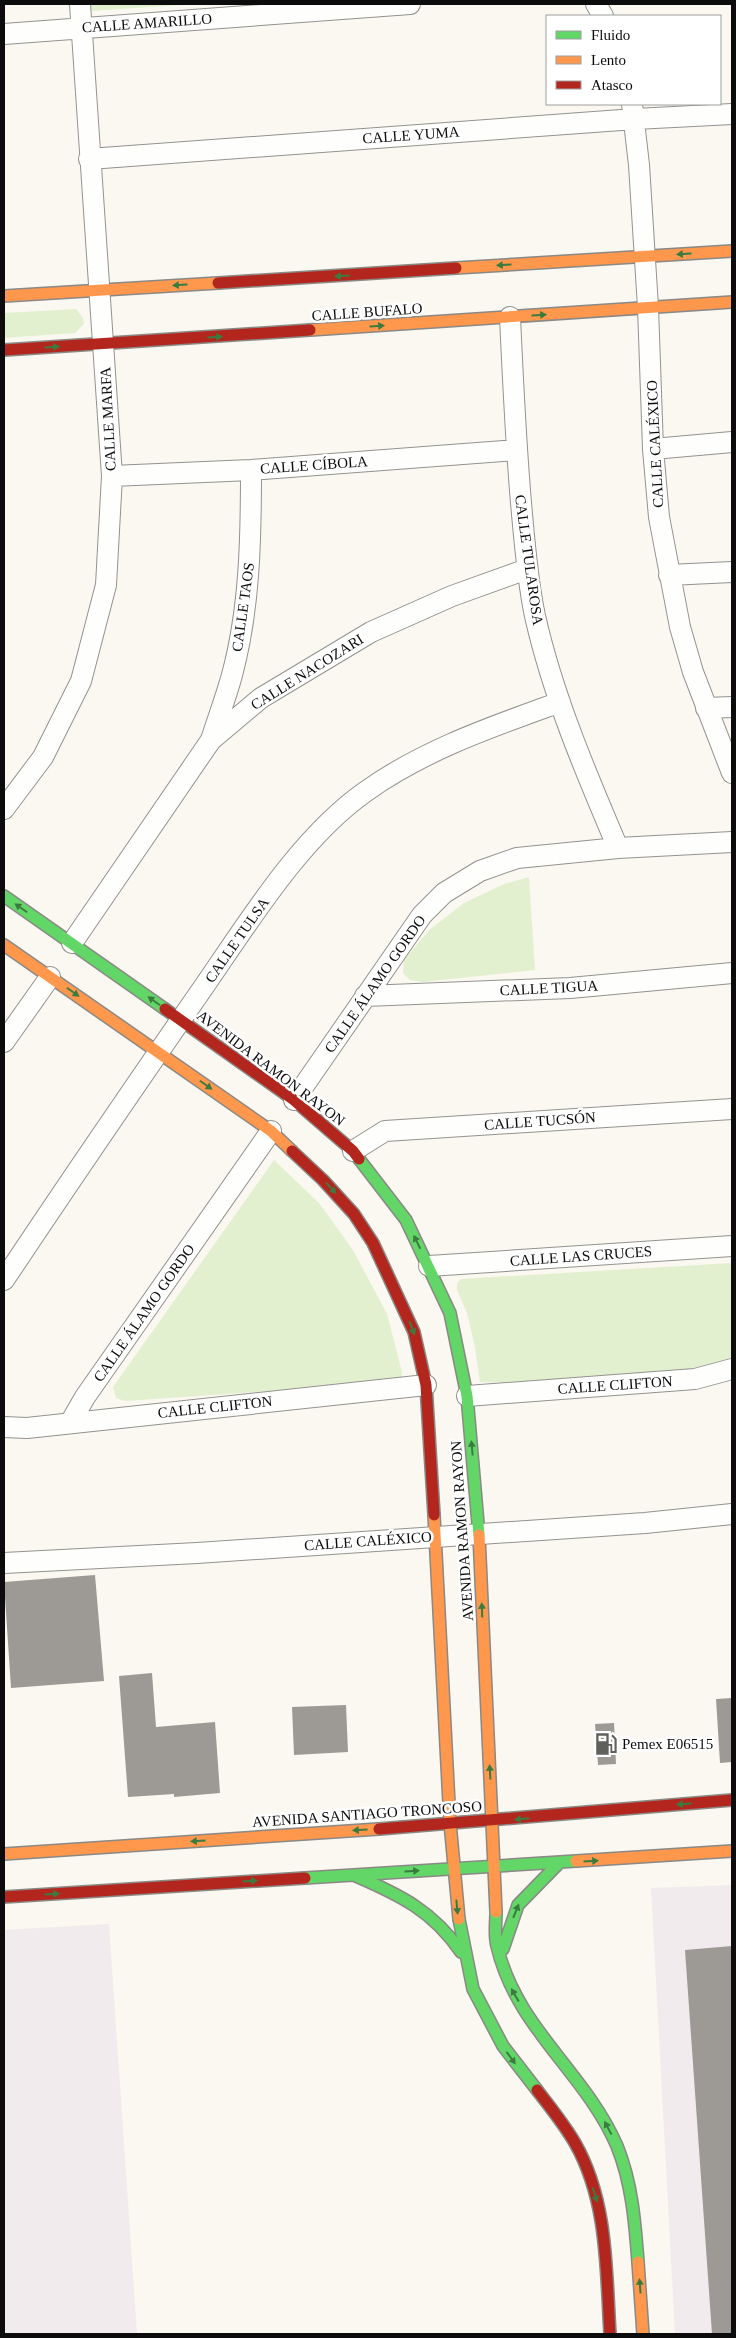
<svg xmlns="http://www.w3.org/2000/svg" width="736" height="2338" viewBox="0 0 736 2338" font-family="Georgia,serif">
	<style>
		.industrial { fill: #f1ebed }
		.green { fill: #e3f0d0 }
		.building { fill: #9d9a96 }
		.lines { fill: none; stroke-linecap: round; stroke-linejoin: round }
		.street-casing { stroke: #93928f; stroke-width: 22 }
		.fast-casing { stroke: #8a8985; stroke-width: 14 }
		.slow-casing { stroke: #8a8985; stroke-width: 14 }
		.jam-casing { stroke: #8a8985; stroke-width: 14 }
		.street { stroke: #fefefd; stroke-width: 20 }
		.fast { stroke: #63d668; stroke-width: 11 }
		.slow { stroke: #ff974d; stroke-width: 11 }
		.jam { stroke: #b3261e; stroke-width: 11 }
		.oneway { fill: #3c7b3f }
		.labels { text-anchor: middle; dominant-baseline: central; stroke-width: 5; stroke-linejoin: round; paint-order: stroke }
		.street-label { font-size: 15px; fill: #0c0c0c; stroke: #fff }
		.poi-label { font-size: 15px; fill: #0c0c0c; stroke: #fff; text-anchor: start }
	</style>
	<rect width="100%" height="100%" fill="#faf8f0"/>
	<path class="industrial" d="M 732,1885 L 732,2334 L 675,2334 L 651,1888 Z
		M 109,1924 L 137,2334 L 4,2334 L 4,1930 Z"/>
	<path class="green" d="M 90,4 L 195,4 L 90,11 Z
		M 76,309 L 83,318 L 84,324 L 75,333 L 4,338 L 4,313 Z
		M 529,877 L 535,970 L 423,982 L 410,980 L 403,973 L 404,960 L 429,930 L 464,903 L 504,884 Z
		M 274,1160 L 319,1203 L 353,1250 L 387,1314 L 402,1372 L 402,1382 L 125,1401 L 116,1398 L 113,1387 Z
		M 732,1263 L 732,1357 L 707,1367 L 523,1383 L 480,1382 L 475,1347 L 467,1313 L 457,1290 L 457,1283 L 461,1279 Z"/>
	<path class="building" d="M 95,1575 L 104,1681 L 11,1688 L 4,1582 Z
		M 152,1673 L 156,1727 L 215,1722 L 220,1793 L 174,1797 L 174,1794 L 128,1797 L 119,1676 Z
		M 732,1698 L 732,1762 L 720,1763 L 716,1699 Z
		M 346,1705 L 348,1752 L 294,1755 L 292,1707 Z
		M 614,1723 L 616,1764 L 598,1765 L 595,1724 Z
		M 732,1946 L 732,2334 L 712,2334 L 685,1950 Z"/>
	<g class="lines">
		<defs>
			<path id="street" d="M 596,4 L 603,16
				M 4,34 L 410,4
				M 632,104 L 639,165 L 648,307 L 653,449 L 659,517 L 680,627 L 693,672 L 732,773
				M 89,159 L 635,119 L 732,114
				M 510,317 C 513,383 516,449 522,514 C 525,548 528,583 535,616 C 553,696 586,773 618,848
				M 653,449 L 732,442
				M 112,476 L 251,470 L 516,450
				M 669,575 L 732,572
				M 706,708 L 732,707
				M 211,740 C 218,718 226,697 232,675 C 250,608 251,538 251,470
				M 4,809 L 43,757 L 81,681 L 106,585 L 112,476 L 80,4
				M 72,943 L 211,740 L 261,698 L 371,632 L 452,596 L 527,569
				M 365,996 L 570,988 L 732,973
				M 4,1042 L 50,977
				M 294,1100 L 422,915 L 444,893 L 480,871 L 517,858 L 618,848 L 732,842
				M 353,1151 L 385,1131 L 732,1109
				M 429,1266 L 732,1246
				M 4,1280 C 70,1181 137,1083 205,985 C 250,920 300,838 365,792 C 423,750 494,726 560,702
				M 467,1396 L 695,1379 L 732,1369
				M 70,1423 L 85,1397 L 271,1131
				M 4,1427 L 27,1428 L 426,1385
				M 4,1563 L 197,1553 L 645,1523 L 732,1514"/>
			<path id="fast" d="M 4,896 L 165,1009
				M 359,1159 L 406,1220 L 450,1313 L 467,1396 L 479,1535
				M 356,1876 C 400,1895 433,1911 461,1952
				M 305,1878 L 576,1861
				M 496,1912 C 496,1923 494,1936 497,1946 C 516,2028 585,2072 617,2146 C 632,2183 635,2222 638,2262
				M 459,1919 L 473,1989 L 503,2046 L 537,2090
				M 503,1949 L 518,1905 L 559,1863"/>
			<path id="slow" d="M 456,268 L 732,251
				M 4,296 L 218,283
				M 310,330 L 732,302
				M 4,945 L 271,1131 L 292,1151
				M 434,1515 L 450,1823 L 459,1919
				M 479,1535 L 496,1912
				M 4,1854 L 379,1829
				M 576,1861 L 732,1851
				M 638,2262 L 643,2334"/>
			<path id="jam" d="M 218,283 L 456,268
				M 4,350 L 310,330
				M 165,1009 L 294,1100 L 353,1151 L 359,1159
				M 292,1151 L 323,1180 L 354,1214 L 373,1243 L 414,1332 L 426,1385 L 434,1515
				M 379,1829 L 732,1800
				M 4,1897 L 305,1878
				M 537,2090 C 550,2107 564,2124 575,2143 C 608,2201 606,2270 610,2334"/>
		</defs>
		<use href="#street" class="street-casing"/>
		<use href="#fast" class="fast-casing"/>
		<use href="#slow" class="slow-casing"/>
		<use href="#jam" class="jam-casing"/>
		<use href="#street" class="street"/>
		<use href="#fast" class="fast"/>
		<use href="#slow" class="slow"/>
		<use href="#jam" class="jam"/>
	</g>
	<defs><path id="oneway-solid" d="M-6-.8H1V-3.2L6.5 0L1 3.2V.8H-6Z" transform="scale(1.25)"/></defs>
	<g class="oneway">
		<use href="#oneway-solid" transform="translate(684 254) rotate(176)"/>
		<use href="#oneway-solid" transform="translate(504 265) rotate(176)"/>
		<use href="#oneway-solid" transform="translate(342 276) rotate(177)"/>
		<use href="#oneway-solid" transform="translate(180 285) rotate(177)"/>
		<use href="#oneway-solid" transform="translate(539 315) rotate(-4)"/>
		<use href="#oneway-solid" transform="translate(377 326) rotate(-4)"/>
		<use href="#oneway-solid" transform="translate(215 337) rotate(-4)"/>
		<use href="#oneway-solid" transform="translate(52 347) rotate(-3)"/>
		<use href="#oneway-solid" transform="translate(21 908) rotate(-145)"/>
		<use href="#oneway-solid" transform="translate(73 992) rotate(35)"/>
		<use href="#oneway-solid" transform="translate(154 1001) rotate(-145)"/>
		<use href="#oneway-solid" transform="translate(206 1085) rotate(35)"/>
		<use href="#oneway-solid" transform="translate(331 1188) rotate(48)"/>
		<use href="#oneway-solid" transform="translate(417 1242) rotate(-116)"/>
		<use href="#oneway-solid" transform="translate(412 1328) rotate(69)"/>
		<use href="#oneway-solid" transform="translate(472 1448) rotate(-95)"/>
		<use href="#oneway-solid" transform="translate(482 1610) rotate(-92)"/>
		<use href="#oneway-solid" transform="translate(490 1772) rotate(-93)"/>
		<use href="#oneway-solid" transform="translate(684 1804) rotate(174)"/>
		<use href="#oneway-solid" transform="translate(522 1819) rotate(175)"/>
		<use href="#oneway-solid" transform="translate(360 1830) rotate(176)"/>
		<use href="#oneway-solid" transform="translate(198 1841) rotate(176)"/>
		<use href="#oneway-solid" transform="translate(591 1861) rotate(-4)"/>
		<use href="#oneway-solid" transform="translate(412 1871) rotate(-3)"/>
		<use href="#oneway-solid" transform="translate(250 1881) rotate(-4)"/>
		<use href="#oneway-solid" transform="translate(52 1894) rotate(-4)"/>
		<use href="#oneway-solid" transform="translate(457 1907) rotate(85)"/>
		<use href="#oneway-solid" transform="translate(516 1911) rotate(-68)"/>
		<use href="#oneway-solid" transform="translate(515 1995) rotate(-120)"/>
		<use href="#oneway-solid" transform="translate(511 2058) rotate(54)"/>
		<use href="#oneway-solid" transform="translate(608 2128) rotate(-118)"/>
		<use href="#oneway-solid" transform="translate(595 2195) rotate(73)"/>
		<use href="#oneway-solid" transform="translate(640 2286) rotate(-94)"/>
	</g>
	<defs>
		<symbol id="fuel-bare" viewBox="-9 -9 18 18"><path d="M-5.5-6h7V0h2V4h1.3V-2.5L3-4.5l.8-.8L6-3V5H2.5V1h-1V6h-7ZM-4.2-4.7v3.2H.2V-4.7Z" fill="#5f5f5c" stroke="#fff" stroke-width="2.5" paint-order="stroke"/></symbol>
	</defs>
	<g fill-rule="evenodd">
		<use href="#fuel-bare" x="590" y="1728" width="32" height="32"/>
	</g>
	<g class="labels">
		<g class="street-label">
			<text transform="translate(147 23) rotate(-4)">CALLE AMARILLO</text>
			<text transform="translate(411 135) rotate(-4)">CALLE YUMA</text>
			<text transform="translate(367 312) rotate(-4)">CALLE BUFALO</text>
			<text transform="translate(108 419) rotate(-93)">CALLE MARFA</text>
			<text transform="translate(655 444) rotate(-93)">CALLE CALÉXICO</text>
			<text transform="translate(314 465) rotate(-4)">CALLE CÍBOLA</text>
			<text transform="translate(529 560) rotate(82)">CALLE TULAROSA</text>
			<text transform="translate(243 607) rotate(-82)">CALLE TAOS</text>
			<text transform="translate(307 672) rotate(-32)">CALLE NACOZARI</text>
			<text transform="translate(237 940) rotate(-55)">CALLE TULSA</text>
			<text transform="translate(375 984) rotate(-55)">CALLE ÁLAMO GORDO</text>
			<text transform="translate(549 988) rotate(-3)">CALLE TIGUA</text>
			<text transform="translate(271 1068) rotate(37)">AVENIDA RAMON RAYON</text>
			<text transform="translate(540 1121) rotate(-4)">CALLE TUCSÓN</text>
			<text transform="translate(581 1256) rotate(-4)">CALLE LAS CRUCES</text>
			<text transform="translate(144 1313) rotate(-55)">CALLE ÁLAMO GORDO</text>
			<text transform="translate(615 1385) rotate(-4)">CALLE CLIFTON</text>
			<text transform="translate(215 1407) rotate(-6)">CALLE CLIFTON</text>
			<text transform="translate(462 1531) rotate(-94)">AVENIDA RAMON RAYON</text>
			<text transform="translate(368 1541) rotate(-4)">CALLE CALÉXICO</text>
			<text transform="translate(367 1814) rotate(-4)">AVENIDA SANTIAGO TRONCOSO</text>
		</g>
		<g class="poi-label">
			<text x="622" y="1744">Pemex E06515</text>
		</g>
	</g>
	<rect width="736" height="2338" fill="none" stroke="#0c0c0c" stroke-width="10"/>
	<rect x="546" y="15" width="175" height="90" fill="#ffffff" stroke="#9e9e9e"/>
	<rect x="556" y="31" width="25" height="8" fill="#63d668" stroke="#9e9e9e"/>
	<text x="591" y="40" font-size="15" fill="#0c0c0c">Fluido</text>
	<rect x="556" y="56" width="25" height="8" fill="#ff974d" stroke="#9e9e9e"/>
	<text x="591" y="65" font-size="15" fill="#0c0c0c">Lento</text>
	<rect x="556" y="81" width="25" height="8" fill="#b3261e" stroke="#9e9e9e"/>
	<text x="591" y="90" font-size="15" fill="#0c0c0c">Atasco</text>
</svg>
